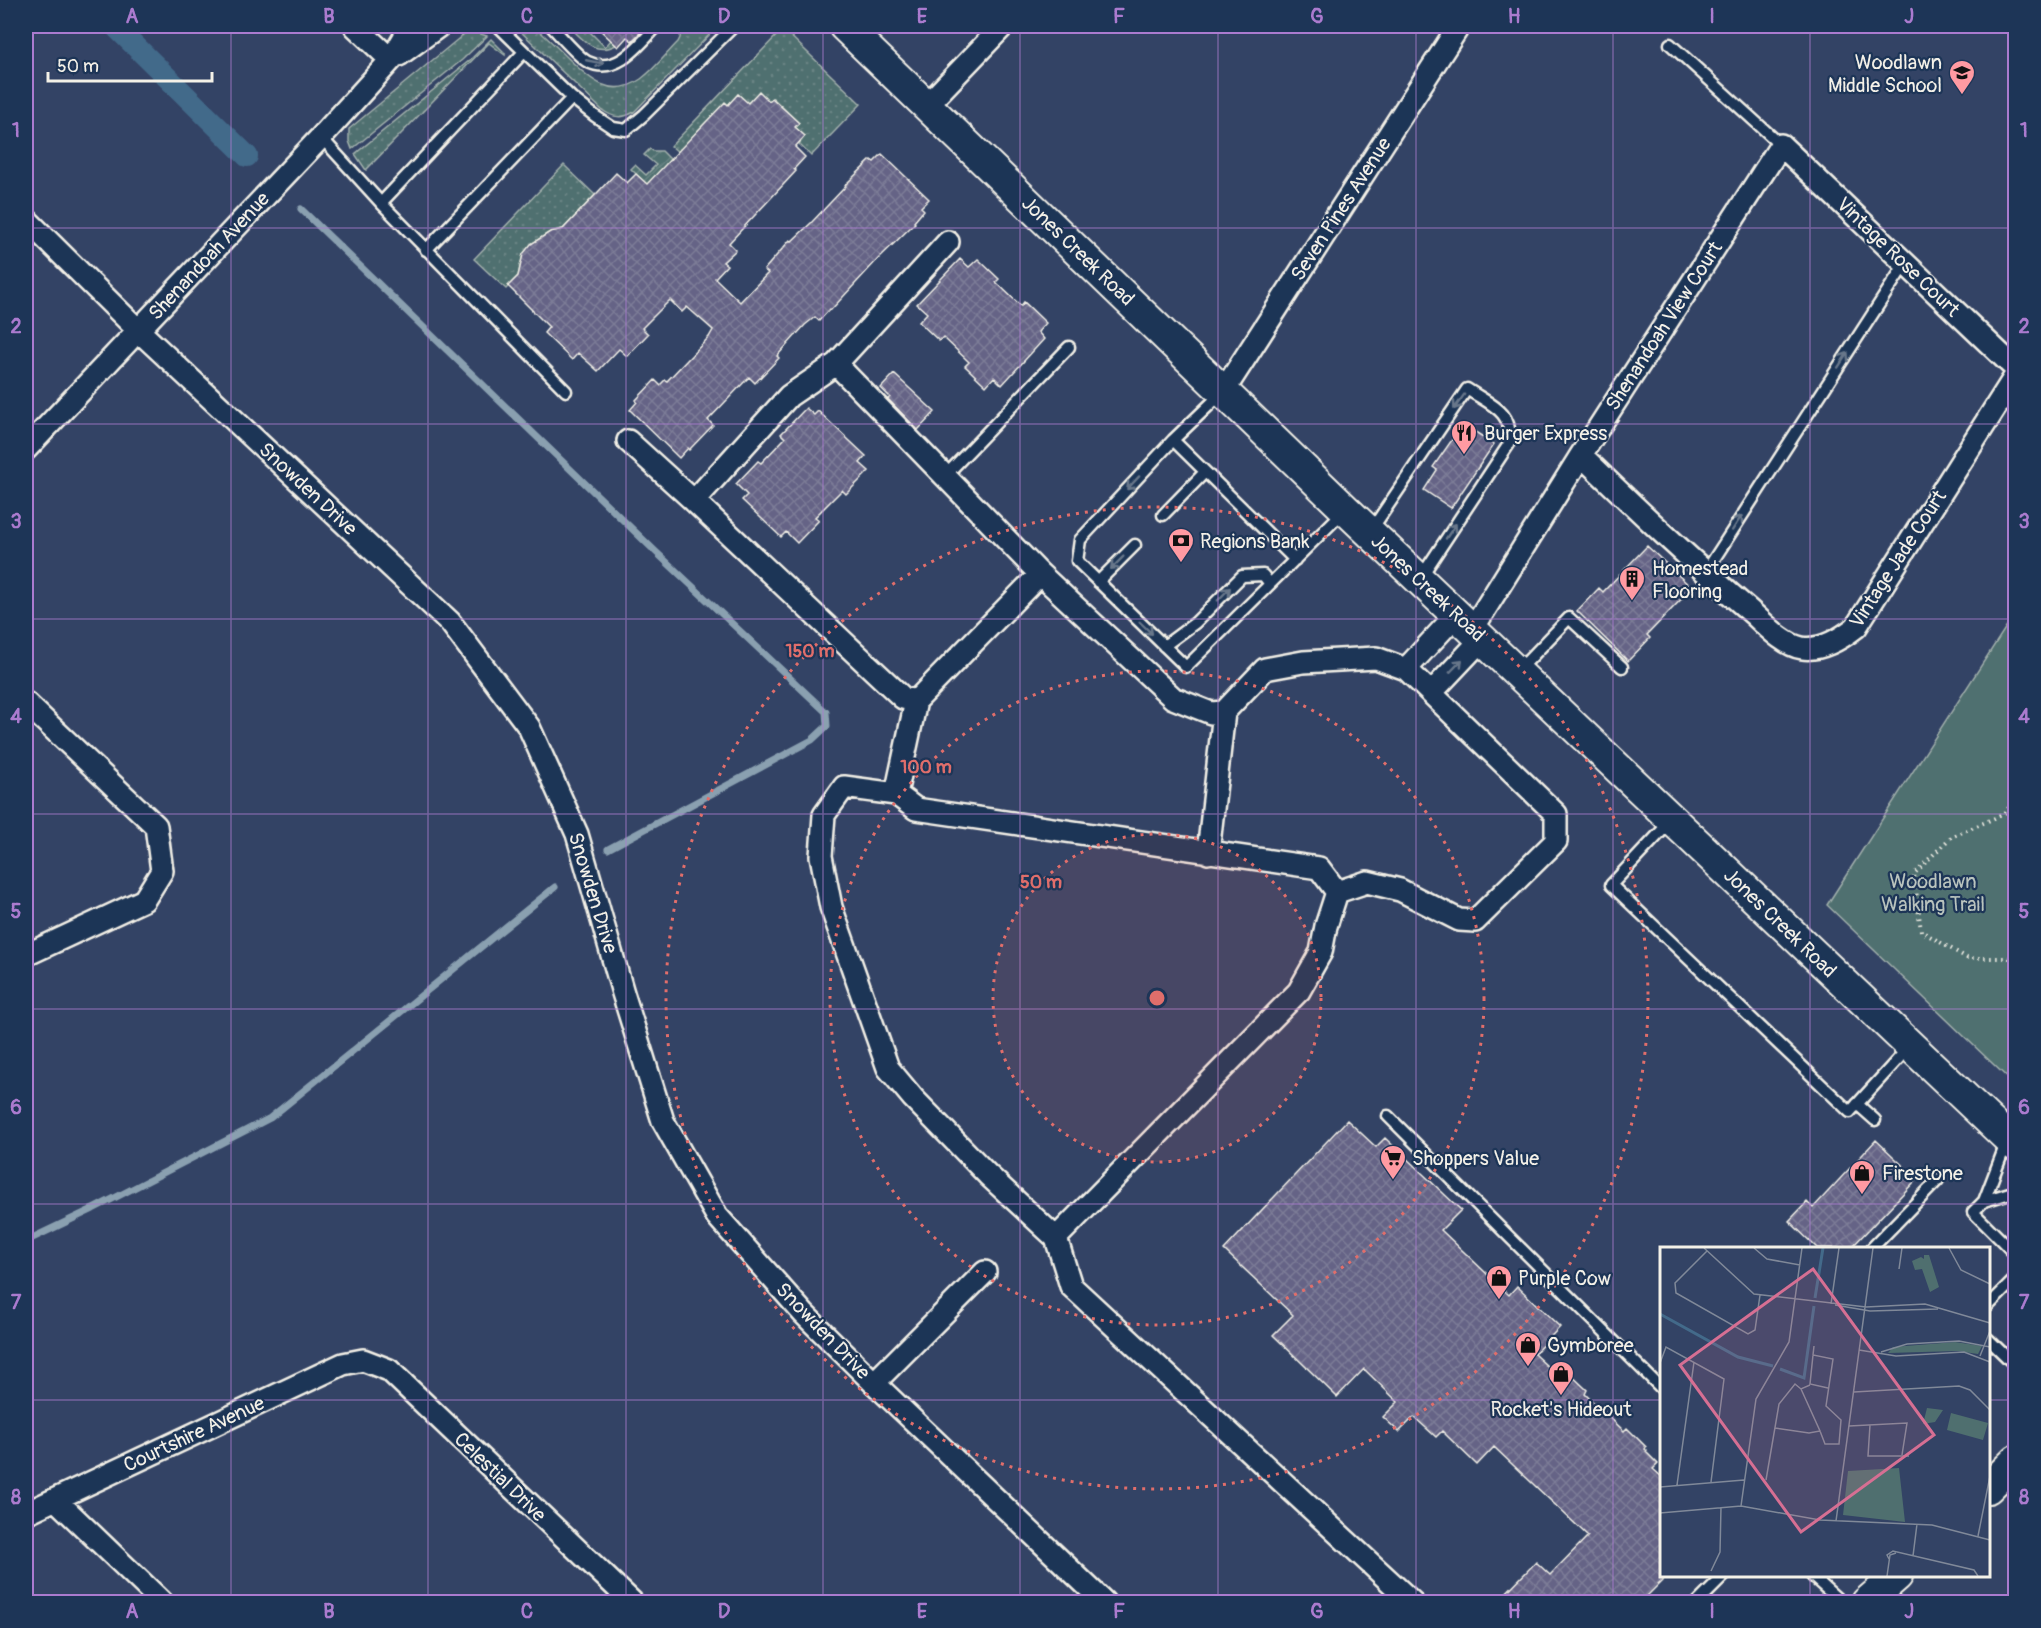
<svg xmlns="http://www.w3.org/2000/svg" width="2041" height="1628" viewBox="0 0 2041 1628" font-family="Pangolin,sans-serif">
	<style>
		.grass { fill: url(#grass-dots); stroke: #a2b0ac; stroke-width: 1.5 }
		.park { fill: #4f6f6f; stroke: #a2b0ac; stroke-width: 1.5 }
		.garden { fill: url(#garden-furrows); stroke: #a2b0ac; stroke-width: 1.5 }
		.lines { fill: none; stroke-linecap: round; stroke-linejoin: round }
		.stream { stroke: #8aa0b0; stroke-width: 7 }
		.canal { stroke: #436a8a; stroke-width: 22 }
		.building { fill: url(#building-cross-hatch); stroke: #f4f1e8; stroke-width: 1.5 }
		.service-casing { stroke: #f4f1e8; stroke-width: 15 }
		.minor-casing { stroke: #f4f1e8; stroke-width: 26 }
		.secondary-casing { stroke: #f4f1e8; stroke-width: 34 }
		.path { stroke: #f4f1e8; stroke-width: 4; stroke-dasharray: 1.5 4.5; stroke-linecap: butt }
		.service { stroke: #1d3557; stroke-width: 10 }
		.minor { stroke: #1d3557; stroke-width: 21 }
		.secondary { stroke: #1d3557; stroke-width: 30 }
		.oneway { stroke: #68778a }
		.grid { fill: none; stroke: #ab7bcf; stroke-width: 1.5; stroke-opacity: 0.55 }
		.ring { fill: none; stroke: #e06e6b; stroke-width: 3; stroke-dasharray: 3 6 }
		.labels { text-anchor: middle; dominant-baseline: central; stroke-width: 4.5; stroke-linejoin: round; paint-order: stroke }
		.poi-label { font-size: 20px; fill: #f4f1e8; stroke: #1d3557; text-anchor: start }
		.street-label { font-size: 20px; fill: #f4f1e8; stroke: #1d3557 }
		.park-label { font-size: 20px; fill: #bac4be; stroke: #1d3557 }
		.inset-river { fill: none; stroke: #436a8a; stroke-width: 3 }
		.inset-road { fill: none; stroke: #808999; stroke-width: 1.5 }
		.view { fill: #d66f93; fill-opacity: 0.15; stroke: #d66f93; stroke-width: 3 }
		.inset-edge { fill: none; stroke: #f4f1e8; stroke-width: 3 }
		.centre { fill: #e06e6b; stroke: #1d3557; stroke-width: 3 }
		.ring-label { font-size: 18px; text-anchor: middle; font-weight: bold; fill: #e06e6b; stroke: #1d3557; stroke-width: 4.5; stroke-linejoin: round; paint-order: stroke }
		.neatline { fill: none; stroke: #ab7bcf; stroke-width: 2 }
		.grid-label { font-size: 20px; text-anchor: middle; font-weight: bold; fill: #ab7bcf }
	</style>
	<defs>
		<pattern id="grass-dots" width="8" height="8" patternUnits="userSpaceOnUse" patternTransform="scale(1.5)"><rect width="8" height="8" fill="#4f6f6f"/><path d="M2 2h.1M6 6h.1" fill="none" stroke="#698484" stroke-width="1.8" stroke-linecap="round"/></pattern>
		<pattern id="garden-furrows" width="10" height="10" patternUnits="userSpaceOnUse" patternTransform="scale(1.5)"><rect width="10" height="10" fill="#4f6f6f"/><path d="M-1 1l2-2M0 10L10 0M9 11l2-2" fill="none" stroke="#698484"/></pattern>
		<pattern id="building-cross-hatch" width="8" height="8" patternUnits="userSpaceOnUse" patternTransform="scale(1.5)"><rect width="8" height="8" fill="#656486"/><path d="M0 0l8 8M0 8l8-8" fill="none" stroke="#7c7b97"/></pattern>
	</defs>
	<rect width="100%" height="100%" fill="#334365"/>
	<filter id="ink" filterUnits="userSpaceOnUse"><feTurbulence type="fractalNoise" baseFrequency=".0167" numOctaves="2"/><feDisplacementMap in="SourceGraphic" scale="12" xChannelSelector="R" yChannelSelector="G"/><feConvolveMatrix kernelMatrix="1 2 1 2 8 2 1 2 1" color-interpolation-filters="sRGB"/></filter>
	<g filter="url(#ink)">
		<path class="grass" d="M 515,26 L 534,26 C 545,36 557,47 568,58 C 589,79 611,100 641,79 C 655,69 666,54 678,42 L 680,38 L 682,26 L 718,26 L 634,112 C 622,119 614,118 602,110 Z
			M 569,26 L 595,26 L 590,32 L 605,47 L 611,40 L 616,45 C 595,56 583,40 569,26 Z
			M 772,26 L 780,26 L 861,104 L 811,156 L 799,144 L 805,136 L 795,127 L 799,123 L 773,98 L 769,101 L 759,92 L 748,103 L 738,94 L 728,105 L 726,103 C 710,119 693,132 682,152 L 680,149 L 677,151 L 671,146 L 779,33 Z
			M 469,30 L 487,36 L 462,60 L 352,149 L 349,141 L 349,129 Z
			M 491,39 L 505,53 L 505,55 L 489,43 L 366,170 L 355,154 L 470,60 Z
			M 564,165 L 595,195 L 563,229 L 550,232 L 531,244 L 523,254 L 518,276 L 506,289 L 474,259 Z"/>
		<path class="park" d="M 2015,613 L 2015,1085 L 1827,905 Z"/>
		<path class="garden" d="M 650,149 L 653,151 L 662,151 L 670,159 L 666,164 L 668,167 L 659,196 L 631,169 L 635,165 L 646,175 L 656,165 L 644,155 Z"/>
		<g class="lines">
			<path class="stream" d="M 301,209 L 656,552 L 826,712 L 827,726 L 812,740 L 608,849
				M 26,1241 L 93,1209 L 270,1118 L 555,887"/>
			<path class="canal" d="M 115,26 L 247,156"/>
		</g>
		<path class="building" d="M 596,26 L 647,26 L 632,41 L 627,37 L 618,47 Z
			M 759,91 L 769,101 L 772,98 L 799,123 L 795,127 L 805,136 L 795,147 L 805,157 L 794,169 L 796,171 L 729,243 L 736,250 L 723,262 L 727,265 L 715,278 L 740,302 L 768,273 L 764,270 L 790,240 L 792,241 L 811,223 L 846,186 L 845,185 L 871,160 L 874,162 L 882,154 L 929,199 L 921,207 L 924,210 L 914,222 L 915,223 L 878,259 L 831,310 L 830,309 L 819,321 L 815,317 L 805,325 L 777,356 L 779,358 L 755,383 L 749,377 L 708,420 L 713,425 L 689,450 L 688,448 L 679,458 L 630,410 L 637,402 L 636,400 L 655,380 L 660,385 L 665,380 L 667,381 L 709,337 L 713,330 L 687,307 L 682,312 L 670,300 L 642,328 L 648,334 L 627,356 L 619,349 L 598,371 L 578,353 L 572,360 L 544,333 L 549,327 L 508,286 L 518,276 L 523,254 L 531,244 L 550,232 L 563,229 L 616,173 L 627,183 L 636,174 L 647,184 L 725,102 L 728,105 L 738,94 L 748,103 Z
			M 960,259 L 969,267 L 978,259 L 999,279 L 996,282 L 1021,306 L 1024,302 L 1046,323 L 1038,332 L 1044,339 L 1002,385 L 994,377 L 986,386 L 965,366 L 969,362 L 943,337 L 939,341 L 919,322 L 927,313 L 917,304 Z
			M 894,374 L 935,412 L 918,430 L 888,399 L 890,397 L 881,388 Z
			M 806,408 L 814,415 L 818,411 L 866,456 L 860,463 L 869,471 L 846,494 L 842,490 L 815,517 L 819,520 L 797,543 L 786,532 L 781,537 L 742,500 L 747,495 L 736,484 L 758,461 L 761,463 L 785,438 L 781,434 Z
			M 1463,424 L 1494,444 L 1451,508 L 1424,490 L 1437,470 L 1433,467 Z
			M 1647,546 L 1692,588 L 1647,635 L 1650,638 L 1628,661 L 1577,611 L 1599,588 L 1603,592 Z
			M 1347,1120 L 1376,1147 L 1385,1138 L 1461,1210 L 1441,1230 L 1509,1295 L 1517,1286 L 1560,1327 L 1534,1354 L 1560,1378 L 1567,1371 L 1587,1390 L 1585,1394 L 1624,1431 L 1627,1428 L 1646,1447 L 1645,1449 L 1647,1451 L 1646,1452 L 1658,1464 L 1653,1469 L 1662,1477 L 1662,1581 L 1641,1602 L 1497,1602 L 1536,1562 L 1550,1575 L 1588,1536 L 1494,1447 L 1477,1465 L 1442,1431 L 1436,1437 L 1414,1417 L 1399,1432 L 1383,1417 L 1398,1402 L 1364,1369 L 1337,1397 L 1273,1335 L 1293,1315 L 1224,1250 Z
			M 1876,1140 L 1917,1179 L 1851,1248 L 1817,1248 L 1789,1221 L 1807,1202 L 1813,1208 Z"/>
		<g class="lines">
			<defs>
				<path id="service" d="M 498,26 L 572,98 L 595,116 L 613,128 L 626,130 L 644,115 L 734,26
					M 551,26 C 559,34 579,58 588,62 C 617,76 640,44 657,26
					M 1670,44 L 1781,145
					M 321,137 L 381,203 L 566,391
					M 381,203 L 524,52
					M 426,250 L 572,98
					M 1223,392 L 1173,440 L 1080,540 L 1077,561 L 1186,667 L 1345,510
					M 1173,440 L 1295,560
					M 945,476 L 1069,347
					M 1163,515 L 1205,472
					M 1370,532 L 1467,389 C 1491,405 1514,411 1509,444 L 1421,577
					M 1705,573 L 1905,264
					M 1098,582 L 1135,545
					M 1164,646 L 1195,623 L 1242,576 L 1263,575 L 1270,584
					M 1519,670 L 1569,618 L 1622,667
					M 1671,821 L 1611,885 L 1850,1112 L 1910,1046
					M 1857,1104 L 1875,1120
					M 1388,1116 L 1662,1389
					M 2007,1141 L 1984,1201 L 1973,1212 L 2016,1255
					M 1984,1201 L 2016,1191
					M 1872,1248 L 1938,1180
					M 1988,1306 L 2016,1278
					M 1988,1339 L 2016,1366
					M 1812,1576 L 1841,1602
					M 1883,1589 L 1897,1602
					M 1698,1602 L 1724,1576"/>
				<path id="minor" d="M 355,26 L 391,60
					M 399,55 L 439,26
					M 927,105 L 1003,26
					M 26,219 L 139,331 L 450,622 L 529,727 L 577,834 L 623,993 L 663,1121 L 717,1216 L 804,1314 L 874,1383 L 1104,1602
					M 836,364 L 948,242
					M 1223,392 L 1459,26
					M 628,441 L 694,501 L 789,396 L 836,364 L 1040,574 L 1173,698 L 1211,713 L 1224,712 L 1265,669 L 1303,662 L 1376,658 L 1406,669 L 1556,814 L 1556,841 L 1475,921 L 1459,920 L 1400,890 L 1367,882 L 1337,892
					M 26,449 L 321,137 L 391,60 L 411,26
					M 1581,455 C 1636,508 1691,561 1750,611 C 1764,623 1783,645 1802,648 C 1822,651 1842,638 1856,627 L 2016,375
					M 694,501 L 903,698 L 916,701 L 1040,574
					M 1472,630 L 1581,455 L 1781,145 L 2016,369
					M 1406,669 L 1456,615
					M 1431,693 L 1482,639
					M 916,701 L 896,794 L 844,787 L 824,815 L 821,856 L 831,907 L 888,1068 L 913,1098 L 988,1175 L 1056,1238 L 1071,1286 L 1412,1602
					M 26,703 L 156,826 L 162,871 L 144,900 L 26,955
					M 896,794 L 916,809 L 1319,868 L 1337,892 L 1326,926 L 1321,952 L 1299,991 L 1056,1238
					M 1208,853 L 1224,712
					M 874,1383 L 985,1272
					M 56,1500 L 162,1602
					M 26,1513 L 343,1364 L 363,1360 L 389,1370 L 632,1602"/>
				<path id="secondary" d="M 844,26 L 1345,509 L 2016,1146
					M 1988,1488 L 2016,1460
					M 1867,1602 L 1897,1576"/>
			</defs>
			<use href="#service" class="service-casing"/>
			<use href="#minor" class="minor-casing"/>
			<use href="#secondary" class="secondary-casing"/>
			<path class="path" d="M 2016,798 L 2004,814 L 1951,837 L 1914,874 L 1921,931 L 1967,958 L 2012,958 L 2016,968"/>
			<use href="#service" class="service"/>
			<use href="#minor" class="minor"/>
			<use href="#secondary" class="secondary"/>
		</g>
		<defs><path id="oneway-shaft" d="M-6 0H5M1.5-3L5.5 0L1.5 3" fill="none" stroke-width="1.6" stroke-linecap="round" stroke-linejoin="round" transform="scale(1.5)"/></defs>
		<g class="oneway">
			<use href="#oneway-shaft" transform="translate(595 62) rotate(11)"/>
			<use href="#oneway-shaft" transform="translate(1843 360) rotate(-57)"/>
			<use href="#oneway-shaft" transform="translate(1459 402) rotate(125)"/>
			<use href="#oneway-shaft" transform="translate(1133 483) rotate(133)"/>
			<use href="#oneway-shaft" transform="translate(1737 523) rotate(-57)"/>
			<use href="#oneway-shaft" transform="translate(1451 531) rotate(-56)"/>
			<use href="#oneway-shaft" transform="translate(1117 563) rotate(135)"/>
			<use href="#oneway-shaft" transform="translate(1224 594) rotate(-46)"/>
			<use href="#oneway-shaft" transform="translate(1146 628) rotate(44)"/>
			<use href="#oneway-shaft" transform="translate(1456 666) rotate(-46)"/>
		</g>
	</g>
	<path class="grid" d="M 231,26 L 231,1602M 428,26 L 428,1602M 626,26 L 626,1602M 823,26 L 823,1602M 1020,26 L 1020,1602M 1218,26 L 1218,1602M 1416,26 L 1416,1602M 1613,26 L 1613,1602M 1810,26 L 1810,1248M 26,228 L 2016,228M 26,424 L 2016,424M 26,619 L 2016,619M 26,814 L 2016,814M 26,1009 L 2016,1009M 26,1204 L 2016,1204M 26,1400 L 1662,1400M 1988,1400 L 2016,1400M 1810,1576 L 1810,1602"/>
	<circle cx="1157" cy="998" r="164" fill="#e06e6b" fill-opacity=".12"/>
	<g class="ring">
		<circle cx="1157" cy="998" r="164"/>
		<circle cx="1157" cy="998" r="327"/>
		<circle cx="1157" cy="998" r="491"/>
	</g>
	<defs>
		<symbol id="school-pin" viewBox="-11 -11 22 30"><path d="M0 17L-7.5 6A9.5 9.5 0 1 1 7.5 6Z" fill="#ff9aa2" stroke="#1d3557"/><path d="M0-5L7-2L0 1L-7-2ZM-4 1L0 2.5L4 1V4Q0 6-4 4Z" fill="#111"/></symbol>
		<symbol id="restaurant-pin" viewBox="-11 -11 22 30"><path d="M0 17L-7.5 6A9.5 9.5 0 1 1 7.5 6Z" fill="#ff9aa2" stroke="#1d3557"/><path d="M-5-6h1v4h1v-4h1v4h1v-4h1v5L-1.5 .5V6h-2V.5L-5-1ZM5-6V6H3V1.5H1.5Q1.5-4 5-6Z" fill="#111"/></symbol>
		<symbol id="bank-pin" viewBox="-11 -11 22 30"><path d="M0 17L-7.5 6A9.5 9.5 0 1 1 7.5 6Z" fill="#ff9aa2" stroke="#1d3557"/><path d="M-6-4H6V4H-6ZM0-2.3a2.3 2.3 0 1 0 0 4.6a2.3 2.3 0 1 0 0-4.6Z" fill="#111"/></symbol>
		<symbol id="building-pin" viewBox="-11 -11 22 30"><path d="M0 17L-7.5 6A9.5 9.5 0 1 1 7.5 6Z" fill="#ff9aa2" stroke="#1d3557"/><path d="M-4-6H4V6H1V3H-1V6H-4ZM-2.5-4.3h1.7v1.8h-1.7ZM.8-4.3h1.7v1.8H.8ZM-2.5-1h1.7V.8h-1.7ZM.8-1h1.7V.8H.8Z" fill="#111"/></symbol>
		<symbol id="supermarket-pin" viewBox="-11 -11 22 30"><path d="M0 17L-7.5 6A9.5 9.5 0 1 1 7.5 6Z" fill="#ff9aa2" stroke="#1d3557"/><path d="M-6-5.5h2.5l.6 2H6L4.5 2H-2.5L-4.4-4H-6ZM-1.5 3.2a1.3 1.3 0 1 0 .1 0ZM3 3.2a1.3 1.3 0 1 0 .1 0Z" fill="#111"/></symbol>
		<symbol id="shop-pin" viewBox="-11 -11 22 30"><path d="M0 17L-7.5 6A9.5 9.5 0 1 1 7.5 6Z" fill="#ff9aa2" stroke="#1d3557"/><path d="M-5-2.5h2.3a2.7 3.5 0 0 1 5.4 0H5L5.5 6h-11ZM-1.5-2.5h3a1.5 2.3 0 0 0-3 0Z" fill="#111"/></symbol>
	</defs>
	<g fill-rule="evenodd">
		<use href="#school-pin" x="1947" y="58" width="30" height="40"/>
		<use href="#restaurant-pin" x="1449" y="418" width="30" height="40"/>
		<use href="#bank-pin" x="1166" y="526" width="30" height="40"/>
		<use href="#building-pin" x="1617" y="564" width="30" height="40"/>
		<use href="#supermarket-pin" x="1378" y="1143" width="30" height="40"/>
		<use href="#shop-pin" x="1847" y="1158" width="30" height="40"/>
		<use href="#shop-pin" x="1484" y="1263" width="30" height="40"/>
		<use href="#shop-pin" x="1513" y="1330" width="30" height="40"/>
		<use href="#shop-pin" x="1546" y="1359" width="30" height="40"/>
	</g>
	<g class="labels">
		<g class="poi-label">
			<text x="1942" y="62" text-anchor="end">Woodlawn<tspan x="1942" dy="23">Middle School</tspan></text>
			<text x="1484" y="433">Burger Express</text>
			<text x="1200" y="541">Regions Bank</text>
			<text x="1652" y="568">Homestead<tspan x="1652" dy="23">Flooring</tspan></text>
			<text x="1412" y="1158">Shoppers Value</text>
			<text x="1882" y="1173">Firestone</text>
			<text x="1518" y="1278">Purple Cow</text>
			<text x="1547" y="1345">Gymboree</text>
			<text x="1561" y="1409" text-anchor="middle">Rocket's Hideout</text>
		</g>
		<g class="street-label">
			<text transform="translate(1341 209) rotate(-57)">Seven Pines Avenue</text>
			<text transform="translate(1078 251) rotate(44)">Jones Creek Road</text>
			<text transform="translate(209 256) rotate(-47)">Shenandoah Avenue</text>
			<text transform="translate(1898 257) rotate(44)">Vintage Rose Court</text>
			<text transform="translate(1664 326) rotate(-57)">Shenandoah View Court</text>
			<text transform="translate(308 489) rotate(43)">Snowden Drive</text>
			<text transform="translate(1898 559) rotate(-57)">Vintage Jade Court</text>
			<text transform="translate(1428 588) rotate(43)">Jones Creek Road</text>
			<text transform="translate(593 893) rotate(73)">Snowden Drive</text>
			<text transform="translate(1780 923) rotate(44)">Jones Creek Road</text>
			<text transform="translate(823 1331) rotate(46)">Snowden Drive</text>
			<text transform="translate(194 1434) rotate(-25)">Courtshire Avenue</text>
			<text transform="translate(500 1477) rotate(44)">Celestial Drive</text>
		</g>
		<g class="park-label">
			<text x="1933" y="881">Woodlawn<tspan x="1933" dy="23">Walking Trail</tspan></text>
		</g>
	</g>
	<g transform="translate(1660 1247)">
		<rect width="330" height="330" fill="#334365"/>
		<path d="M 295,95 L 322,99 L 318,107 L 297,104 L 228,106 L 233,100 Z" fill="#4f6f6f"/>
		<path d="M 264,8 L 269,8 L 279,40 L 270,45 L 262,22 L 255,23 L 252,14 L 261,10 L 264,12 ZM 267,161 L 283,163 L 275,175 L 263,177 ZM 291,166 L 328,176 L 323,193 L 287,183 ZM 239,221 L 245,275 L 183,268 L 188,224 Z" fill="#4f6f6f"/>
		<path class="inset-river" d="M 155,51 L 163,1M 0,67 L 78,110 L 113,119M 120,122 L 144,131 L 154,59"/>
		<path class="inset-road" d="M 44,1 L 94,47 L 206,60 L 265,57 L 330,76M 94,1 L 107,12 L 140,18M 289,1 L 301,23 L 330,37M 47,4 L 15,36 L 16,46 L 88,87 L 95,83 L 100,48M 239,22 L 242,1M 171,57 L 179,1M 175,58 L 210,64 L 278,62M 154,99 L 153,108 L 173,112 L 166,159 L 181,173 L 179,197 L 165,197 L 160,184M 199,103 L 236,109 L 304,105 L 330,115M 221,105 L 247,97 L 299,94 L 330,100M 153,108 L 150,137 L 168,141M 320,109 L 330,84M 0,116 L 6,100 L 64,132 L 51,235M 194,145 L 299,139 L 310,143 L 330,163M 210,178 L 208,209 L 249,209M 189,179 L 247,176 L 242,208M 115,181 L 149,186 L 160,184 L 141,142M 106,233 L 119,157 L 135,137 L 141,142 L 150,138M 17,238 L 34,115M 0,240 L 84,233M 81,259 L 96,152 L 129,95 L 142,1M 0,266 L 81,259 L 160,273 L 272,278 L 330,293M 176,274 L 213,1M 318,289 L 330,229M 253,309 L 257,277M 229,312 L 227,308 L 233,304 L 314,323 L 318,329M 51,324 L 60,305 L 61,260M 227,329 L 230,308 L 236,306"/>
		<path class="view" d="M 153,22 L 274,188 L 141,285 L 20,118 Z"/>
		<rect width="330" height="330" class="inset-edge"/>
	</g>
	<circle cx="1157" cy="998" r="9" class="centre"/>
	<g class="ring-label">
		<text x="810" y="657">150 m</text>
		<text x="926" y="773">100 m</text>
		<text x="1041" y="888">50 m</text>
	</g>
	<rect width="2041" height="1628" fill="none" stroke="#1d3557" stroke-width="66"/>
	<path d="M48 72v9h164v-9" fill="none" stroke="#f4f1e8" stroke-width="3"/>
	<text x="57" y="72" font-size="18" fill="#f4f1e8" stroke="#1d3557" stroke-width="4.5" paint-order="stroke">50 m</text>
	<rect x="33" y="33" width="1975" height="1562" class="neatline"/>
	<g class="grid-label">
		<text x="132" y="23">A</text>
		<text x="329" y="23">B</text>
		<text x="527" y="23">C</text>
		<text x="724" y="23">D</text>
		<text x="922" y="23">E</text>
		<text x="1119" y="23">F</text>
		<text x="1317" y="23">G</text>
		<text x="1514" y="23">H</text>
		<text x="1712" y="23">I</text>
		<text x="1909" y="23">J</text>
		<text x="16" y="137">1</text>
		<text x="2024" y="137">1</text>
		<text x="16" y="333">2</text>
		<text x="2024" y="333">2</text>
		<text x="16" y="528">3</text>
		<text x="2024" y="528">3</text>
		<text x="16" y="723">4</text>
		<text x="2024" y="723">4</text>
		<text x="16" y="918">5</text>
		<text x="2024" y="918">5</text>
		<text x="16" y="1114">6</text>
		<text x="2024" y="1114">6</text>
		<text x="16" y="1309">7</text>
		<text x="2024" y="1309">7</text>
		<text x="16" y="1504">8</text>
		<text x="2024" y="1504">8</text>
		<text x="132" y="1618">A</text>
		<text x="329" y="1618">B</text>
		<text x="527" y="1618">C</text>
		<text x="724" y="1618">D</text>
		<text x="922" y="1618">E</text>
		<text x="1119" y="1618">F</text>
		<text x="1317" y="1618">G</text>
		<text x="1514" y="1618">H</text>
		<text x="1712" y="1618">I</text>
		<text x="1909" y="1618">J</text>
	</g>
</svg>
